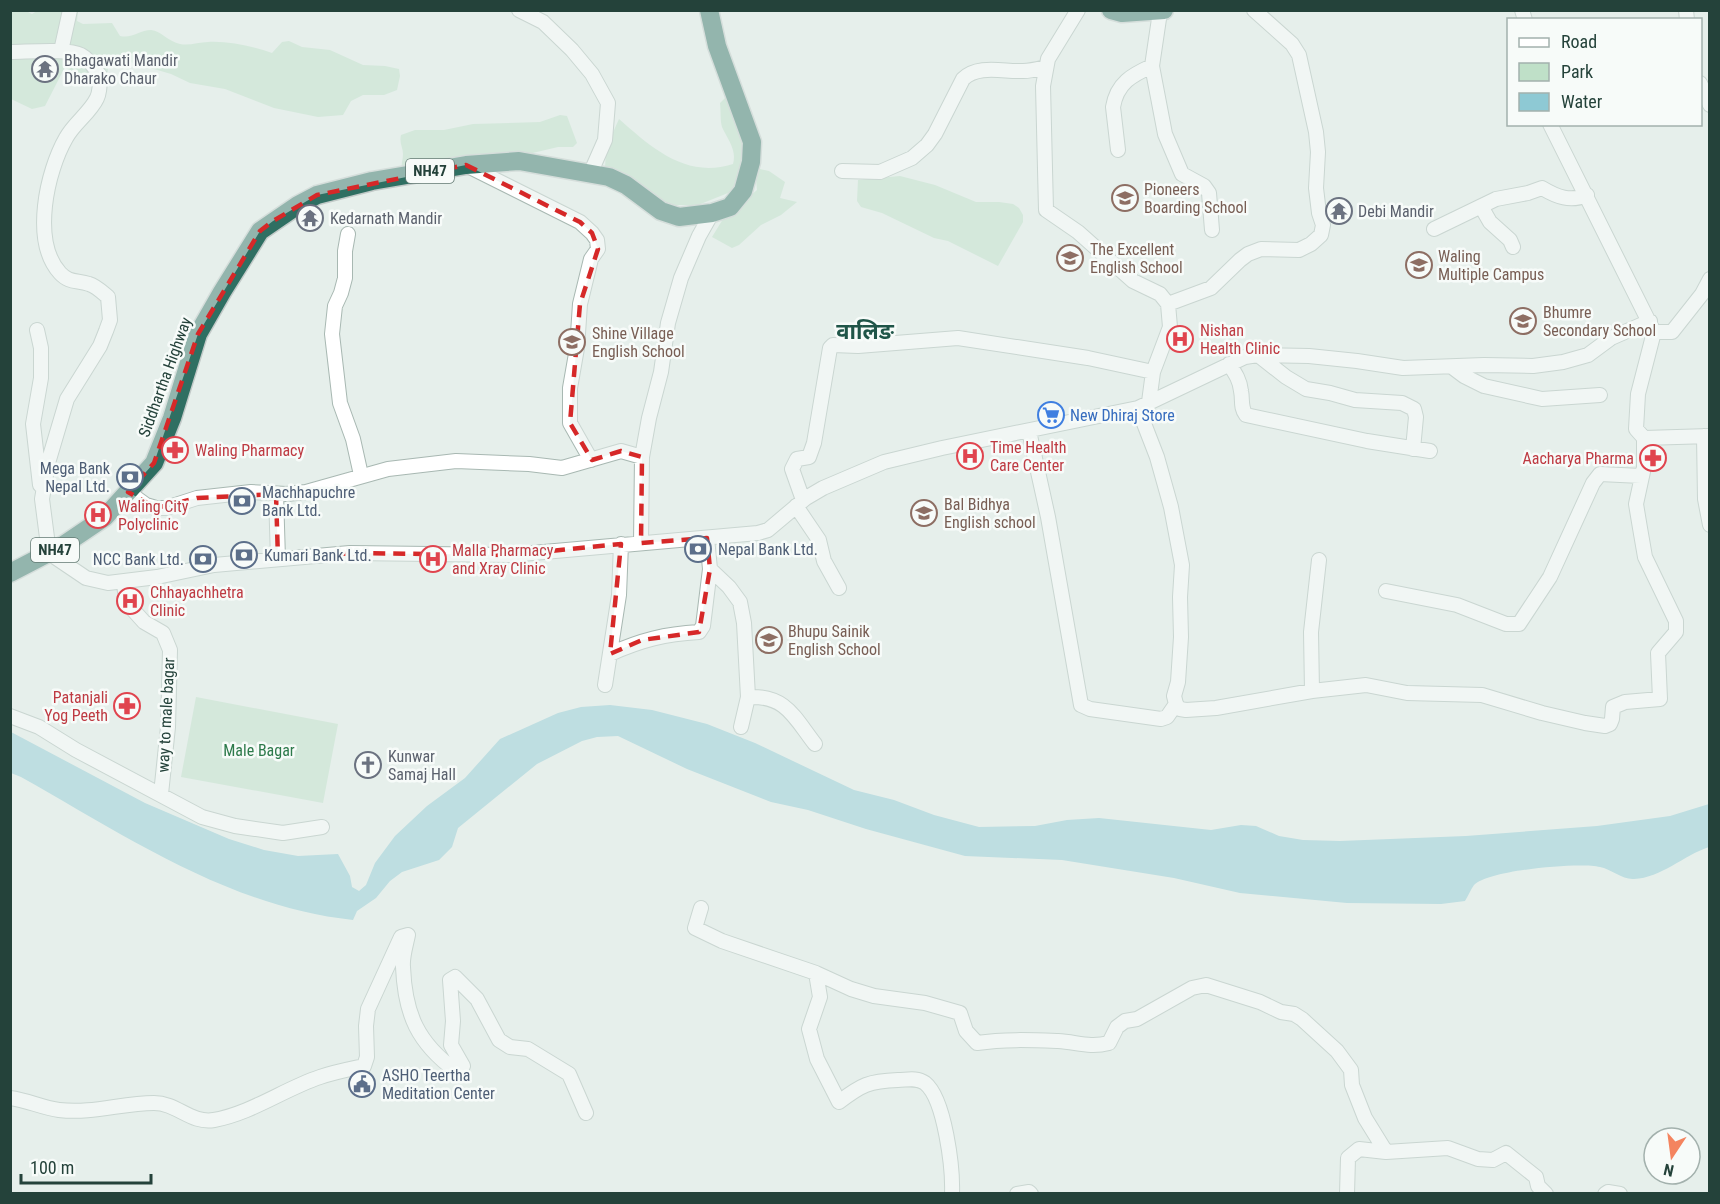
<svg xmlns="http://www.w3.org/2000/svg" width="1720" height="1204" viewBox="0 0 1720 1204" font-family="'Roboto Condensed','Noto Sans Devanagari',sans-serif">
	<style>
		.green { fill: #bfe0c8 }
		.water { fill: #8ec9d4 }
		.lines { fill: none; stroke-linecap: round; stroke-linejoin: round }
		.minor-casing { stroke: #a8b8b2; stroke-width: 16 }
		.highway-casing { stroke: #c2cac8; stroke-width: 21 }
		.minor { stroke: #fff; stroke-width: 14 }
		.highway { stroke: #2f6f62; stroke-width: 18 }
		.marked { fill: none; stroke: #d62828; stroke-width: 4.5; stroke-dasharray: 12 8; stroke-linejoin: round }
		.labels { text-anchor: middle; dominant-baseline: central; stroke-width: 5; stroke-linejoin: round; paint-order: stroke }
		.shield { fill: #f7fbf9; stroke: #637a73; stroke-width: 1.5 }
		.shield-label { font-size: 15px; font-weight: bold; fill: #24423a }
		.worship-label { font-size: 16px; fill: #5b616d; stroke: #f7fbf9; text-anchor: start }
		.education-label { font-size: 16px; fill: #785e54; stroke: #f7fbf9; text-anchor: start }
		.health-label { font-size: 16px; fill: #be3a42; stroke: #f7fbf9; text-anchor: start }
		.street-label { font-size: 16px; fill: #24423a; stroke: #f7fbf9 }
		.shop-label { font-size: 16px; fill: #366cbe; stroke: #f7fbf9; text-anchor: start }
		.service-label { font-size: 16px; fill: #4e5e75; stroke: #f7fbf9; text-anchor: start }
		.park-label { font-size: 16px; fill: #2d7a4b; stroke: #f7fbf9 }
		.district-label { font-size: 22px; font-weight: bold; fill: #1f5548; stroke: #f7fbf9 }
	</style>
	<rect width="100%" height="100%" fill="#e6efeb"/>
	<path class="green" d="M 10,11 L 26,11 L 32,14 L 37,11 L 78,11 L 77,21 L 83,24 L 112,23 L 120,36 C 132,39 140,30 151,30 C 161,31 169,42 180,44 C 189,46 199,42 208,42 C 229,41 252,46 272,53 L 282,42 L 289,41 L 302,47 L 330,50 L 363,65 L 385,66 L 399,69 L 400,76 L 397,90 L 384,95 L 363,95 L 351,101 L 343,115 L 318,117 L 274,108 L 225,89 L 190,83 L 171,74 L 103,54 L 108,68 L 107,82 C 84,88 80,83 65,67 L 45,106 L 32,109 L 11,99 Z
		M 732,96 L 749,151 L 733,191 L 698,205 L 669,205 L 605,169 L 606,148 L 619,119 C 652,148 686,179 733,164 C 737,150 728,140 722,127 C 720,120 721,111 720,103 L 725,98 Z
		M 560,115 L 567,116 L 577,143 L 573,147 L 558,147 L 524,155 L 402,169 C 401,163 403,160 403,154 C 403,147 399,143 401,135 L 415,130 L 444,130 L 473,124 L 540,122 Z
		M 760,169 L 769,171 L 785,182 L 780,198 L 797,202 L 781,215 L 761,225 L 739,245 L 732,248 L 712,237 L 723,219 L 757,190 L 756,179 Z
		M 900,176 L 935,185 L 976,202 L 999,202 L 1013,204 L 1019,208 L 1023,215 L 1023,222 L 998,266 L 948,241 L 934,238 L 882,213 L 861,207 L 857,201 L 858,180 Z
		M 196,697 L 338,724 L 323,803 L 181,777 Z"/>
	<path class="water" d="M 610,705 L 652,710 L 707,724 L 755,743 L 854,790 L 894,800 L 934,815 L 979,827 L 1035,826 L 1067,820 L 1099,818 L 1211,830 L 1241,825 L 1256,826 L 1279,836 L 1303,840 L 1340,841 L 1466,836 L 1597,826 L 1670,816 L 1709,804 L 1709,847 C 1684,855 1661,878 1634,879 C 1623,880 1611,869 1600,867 C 1578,862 1489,870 1474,885 C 1471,889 1468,896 1465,901 L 1441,904 L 1347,903 L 1240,893 L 1174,878 L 1062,860 L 965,856 L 866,829 L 808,810 L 771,802 L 687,769 L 618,736 L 597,737 L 582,741 L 537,764 L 458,828 L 452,847 L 439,860 L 402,872 L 390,881 L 376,898 L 357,911 L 353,920 C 230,907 126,836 21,777 L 11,773 L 11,732 L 145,803 L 229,839 L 264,850 L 298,856 L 338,854 L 350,876 L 352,887 L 359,891 L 366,885 L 375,863 L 395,836 L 427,806 L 465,778 L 500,739 L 558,713 L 581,707 Z"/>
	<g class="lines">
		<defs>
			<path id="minor" d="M 519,10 L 543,22 L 572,50 L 592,74 L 608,103 L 605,140 L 590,174
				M 1078,10 L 1048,59 L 1043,86 L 1046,210 L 1078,232 L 1133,281 L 1160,294 L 1168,304
				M 1522,10 L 1525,20
				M 1686,10 L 1687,20
				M 61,51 L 70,10
				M 10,52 C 27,52 68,48 81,55 C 89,59 95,68 100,76 C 100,82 100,92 97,98 C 90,113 74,123 66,138 C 47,171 31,241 60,273 C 69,283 77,280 89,284 C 96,286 102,292 108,297 L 110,320 L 106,331 L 100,346 L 67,399 L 48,463 L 42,499 L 49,553 L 86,578 L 108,583 L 157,577 L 214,565 L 350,553 L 510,555 L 758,533 L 768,530 L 806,498 L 823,488 L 884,462 L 942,448 L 1138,408 L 1245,357 L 1258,355 L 1309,356 L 1357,361 L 1403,368 L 1484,365 L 1533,366 L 1563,362 L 1588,355 L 1611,338 L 1650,321
				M 1152,66 L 1165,134 L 1182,174 L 1204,186 L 1209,193 L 1212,230
				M 1700,83 L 1710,105
				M 1550,124 L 1654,332 L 1638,394 L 1636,429 L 1644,438 L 1710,436
				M 1118,150 L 1113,107 C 1117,83 1132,75 1152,66 L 1160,12
				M 466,165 L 580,222 L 592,233 L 597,240 L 598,249 L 591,259 L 580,304 L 577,348 L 570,388 L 570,423 L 591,460
				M 842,171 L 880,172 L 912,158 L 927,145 L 935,134 L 963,79 C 978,64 1004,72 1023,71 C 1031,71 1038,69 1046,67
				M 1482,208 L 1490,222 L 1510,240 L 1513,247
				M 1434,229 L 1496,199 L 1528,193 L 1542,188 C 1557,197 1570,202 1587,195
				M 348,234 L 345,251 L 345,278 L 341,293 L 335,306 L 332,334 L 340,403 L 353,439 L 361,475
				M 37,330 L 41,348 L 41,378 L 33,424 L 40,485
				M 1654,332 L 1672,332 L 1702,294 L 1710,279
				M 1258,355 L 1286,377 L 1306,389 L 1330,393 L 1355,400 L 1402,403 L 1414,409 L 1416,417 L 1413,449
				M 1229,364 C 1235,373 1240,380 1241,391 C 1243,400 1240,407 1246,415 L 1367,441 L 1430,451
				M 1452,367 L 1464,376 L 1484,386 L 1542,399 L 1600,395
				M 1149,402 L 1153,372 L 1170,327 L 1168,304 L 1211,288 L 1240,260 L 1248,254 L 1261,249 L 1299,250 L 1311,244 L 1321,235 L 1323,225 L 1319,213 L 1316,188 L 1318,152 L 1316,132 L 1299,55 L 1292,44 L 1254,10
				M 1138,408 L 1157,457 L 1171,507 L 1182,565 L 1180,597 L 1181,637 L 1178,682 L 1174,696 L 1176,704 L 1180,709 L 1186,710 L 1216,708 L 1312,691 L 1366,685 L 1407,693 L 1482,695 L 1542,713 L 1585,723 L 1605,726 L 1610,724 L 1612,719 L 1613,707 L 1625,702 L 1660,699 L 1658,653 L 1676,632 L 1676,621 L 1645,557 L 1640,528 L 1636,504 L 1644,467 L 1644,438
				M 1029,431 L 1048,517 L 1081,705 L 1090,709 L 1161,719 L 1167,717 L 1176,704
				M 1704,436 L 1705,499 L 1710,525
				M 128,492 L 146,505 L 156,508 L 166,508 L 197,498 L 251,492 L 286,494 L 306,492 L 388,469 L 456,461 L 529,464 L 562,468 L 621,451 L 642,457
				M 276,494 L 278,559
				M 803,500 L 792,469 L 797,459 L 809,457 L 814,443 L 830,348 L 833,345 L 858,346 L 958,338 L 1088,358 L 1153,372
				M 796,506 L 819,540 L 824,561 L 839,588
				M 641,543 L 642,457 L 649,418 L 661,372 L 668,323 L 681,278 L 699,236 L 712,213
				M 710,569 L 729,587 L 740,602 L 744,623 L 748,697 L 741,727
				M 124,583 L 126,602 L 144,622 L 163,633 L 170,650 L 168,727 L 161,794
				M 1386,591 L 1457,605 L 1506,624 L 1519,624 L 1550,577 L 1593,483 L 1600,474 L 1641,476
				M 610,654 C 641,640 665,634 699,632 L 703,626 L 710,569 L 707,538
				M 605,685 L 619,595 L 621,544
				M 1312,691 L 1311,632 L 1319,560
				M 748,697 C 786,695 794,717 815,744
				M 10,716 L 39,727 L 76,750 L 202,817 L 235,826 L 283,833 L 322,827
				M 701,908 L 695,928 L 722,941 L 816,973 L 851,989 L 874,996 L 925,1003 L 960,1013 L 966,1031 L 977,1043 C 1004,1039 1030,1040 1058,1041 C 1077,1042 1089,1048 1109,1043 L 1117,1027 L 1125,1021 L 1137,1019 L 1192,988 L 1206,985 L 1260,1002 L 1281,1012 L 1294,1014 L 1302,1019 L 1337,1051 L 1351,1070 L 1352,1085 L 1365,1118 L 1386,1152 L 1448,1148 L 1478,1159 L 1493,1160 L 1506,1153 L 1536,1177 L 1538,1186 L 1546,1194
				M 816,973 L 820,997 L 809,1029 L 817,1059 L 839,1102 C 861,1085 869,1081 898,1080 C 907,1080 916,1077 925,1083 C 945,1099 953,1169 952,1194
				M 10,1098 C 27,1100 43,1108 59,1110 C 93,1114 122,1103 154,1103 C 177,1103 191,1124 214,1120 C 252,1113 284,1089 320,1077 C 334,1072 350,1069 364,1066 L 367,1057 L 366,1026 L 368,1009 L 401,937 L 408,935 C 406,945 402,957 403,967 C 405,1015 418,1043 456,1071 L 463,1066 L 451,1045 L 453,1021 L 450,980 L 455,977 L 477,999 L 499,1040 L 510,1047 L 528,1049 L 569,1074 L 586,1113
				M 1017,1194 L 1029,1192 L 1031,1194
				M 1347,1194 L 1348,1158 L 1359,1149 L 1386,1152
				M 1605,1194 L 1608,1192 L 1620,1194"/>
			<path id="highway" d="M 1111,10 L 1122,13 L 1164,10
				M 10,573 L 62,546 L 105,517 L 154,463 L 172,418 L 198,334 L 222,292 L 260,231 L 298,205 L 317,195 L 372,181 L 466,165 L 519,161 L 609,177 L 626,185 L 661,211 L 679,217 L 712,213 L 730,207 L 743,191 L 751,162 L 752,142 L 717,46 L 709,10"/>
		</defs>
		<use href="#minor" class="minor-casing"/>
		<use href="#highway" class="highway-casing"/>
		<use href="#minor" class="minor"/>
		<use href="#highway" class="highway"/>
	</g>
	<path d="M0 0H1720V1204H0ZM 466,165 L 580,222 L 592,233 L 598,249 L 580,304 L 570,423 L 592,460 L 621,451 L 642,457 L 641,543 L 707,538 L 710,569 L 699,632 L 642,640 L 610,654 L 621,544 L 510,555 L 350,553 L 278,559 L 276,494 L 197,498 L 156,508 L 128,492 L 154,463 L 198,334 L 260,231 L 273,221 L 317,195 Z" fill="#e6efeb" fill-opacity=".55" fill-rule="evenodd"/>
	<path class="marked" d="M 466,165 L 580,222 L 592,233 L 598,249 L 580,304 L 570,423 L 592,460 L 621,451 L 642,457 L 641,543 L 707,538 L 710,569 L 699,632 L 642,640 L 610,654 L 621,544 L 510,555 L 350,553 L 278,559 L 276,494 L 197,498 L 156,508 L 128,492 L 154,463 L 198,334 L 260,231 L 273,221 L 317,195 Z"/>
	<defs>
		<symbol id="temple-ring" viewBox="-11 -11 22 22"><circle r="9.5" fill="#f7fbf9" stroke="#6b7280" stroke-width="1.5"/><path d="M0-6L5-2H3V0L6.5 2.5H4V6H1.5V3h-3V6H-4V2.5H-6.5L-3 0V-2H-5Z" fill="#6b7280"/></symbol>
		<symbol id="school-ring" viewBox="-11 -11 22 22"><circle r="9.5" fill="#f7fbf9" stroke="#8d6e63" stroke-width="1.5"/><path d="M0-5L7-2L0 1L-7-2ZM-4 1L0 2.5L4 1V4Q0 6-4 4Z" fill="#8d6e63"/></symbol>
		<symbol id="hospital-ring" viewBox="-11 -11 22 22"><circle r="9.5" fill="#f7fbf9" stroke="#e0444e" stroke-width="1.5"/><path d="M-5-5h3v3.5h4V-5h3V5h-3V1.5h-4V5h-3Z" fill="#e0444e"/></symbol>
		<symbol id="supermarket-ring" viewBox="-11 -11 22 22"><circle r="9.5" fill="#f7fbf9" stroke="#3f7fe0" stroke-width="1.5"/><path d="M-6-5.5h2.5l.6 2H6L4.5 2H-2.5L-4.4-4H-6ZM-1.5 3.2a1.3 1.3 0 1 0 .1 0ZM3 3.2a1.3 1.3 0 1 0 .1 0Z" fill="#3f7fe0"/></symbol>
		<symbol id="pharmacy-ring" viewBox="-11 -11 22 22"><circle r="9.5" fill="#f7fbf9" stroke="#e0444e" stroke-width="1.5"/><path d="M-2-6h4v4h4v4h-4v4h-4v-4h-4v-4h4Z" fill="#e0444e"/></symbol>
		<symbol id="bank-ring" viewBox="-11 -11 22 22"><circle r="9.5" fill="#f7fbf9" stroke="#5c6f8a" stroke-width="1.5"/><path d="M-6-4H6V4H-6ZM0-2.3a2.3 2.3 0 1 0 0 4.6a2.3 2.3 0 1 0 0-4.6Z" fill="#5c6f8a"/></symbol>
		<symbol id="church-ring" viewBox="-11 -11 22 22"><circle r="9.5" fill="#f7fbf9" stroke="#6b7280" stroke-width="1.5"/><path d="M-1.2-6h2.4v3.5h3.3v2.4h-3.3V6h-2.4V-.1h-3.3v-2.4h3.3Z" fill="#6b7280"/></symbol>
		<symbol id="civic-ring" viewBox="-11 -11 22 22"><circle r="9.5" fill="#f7fbf9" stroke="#5c6f8a" stroke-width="1.5"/><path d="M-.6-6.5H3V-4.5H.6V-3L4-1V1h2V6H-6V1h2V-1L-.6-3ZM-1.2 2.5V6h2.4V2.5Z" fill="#5c6f8a"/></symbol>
	</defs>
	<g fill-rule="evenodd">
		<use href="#temple-ring" x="30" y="54" width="30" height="30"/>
		<use href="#school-ring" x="1110" y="183" width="30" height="30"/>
		<use href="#temple-ring" x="1324" y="196" width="30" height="30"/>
		<use href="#temple-ring" x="295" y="203" width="30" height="30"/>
		<use href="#school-ring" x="1055" y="243" width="30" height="30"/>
		<use href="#school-ring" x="1404" y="250" width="30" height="30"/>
		<use href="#school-ring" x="1508" y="306" width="30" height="30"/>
		<use href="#hospital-ring" x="1165" y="324" width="30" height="30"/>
		<use href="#school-ring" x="557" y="327" width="30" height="30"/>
		<use href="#supermarket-ring" x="1036" y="400" width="30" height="30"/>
		<use href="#pharmacy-ring" x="160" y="435" width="30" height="30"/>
		<use href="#hospital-ring" x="955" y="441" width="30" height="30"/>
		<use href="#pharmacy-ring" x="1638" y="443" width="30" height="30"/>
		<use href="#bank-ring" x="115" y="462" width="30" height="30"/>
		<use href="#bank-ring" x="227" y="486" width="30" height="30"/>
		<use href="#school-ring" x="909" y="498" width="30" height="30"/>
		<use href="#hospital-ring" x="83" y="500" width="30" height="30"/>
		<use href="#bank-ring" x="683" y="534" width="30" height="30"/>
		<use href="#bank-ring" x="229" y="540" width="30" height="30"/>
		<use href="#bank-ring" x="188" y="544" width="30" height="30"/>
		<use href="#hospital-ring" x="418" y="544" width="30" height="30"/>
		<use href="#hospital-ring" x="115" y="586" width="30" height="30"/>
		<use href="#school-ring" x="754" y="625" width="30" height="30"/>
		<use href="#pharmacy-ring" x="112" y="691" width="30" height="30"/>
		<use href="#church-ring" x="353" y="750" width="30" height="30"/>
		<use href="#civic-ring" x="347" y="1069" width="30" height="30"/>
	</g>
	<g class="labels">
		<g class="shield">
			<rect x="406" y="159" width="48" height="24" rx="4.5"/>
			<rect x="31" y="538" width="48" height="24" rx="4.5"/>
		</g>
		<g class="shield-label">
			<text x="430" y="171">NH47</text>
			<text x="55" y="550">NH47</text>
		</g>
		<g class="worship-label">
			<text x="64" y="60">Bhagawati Mandir<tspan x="64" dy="18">Dharako Chaur</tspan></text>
			<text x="1358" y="211">Debi Mandir</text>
			<text x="330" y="218">Kedarnath Mandir</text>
			<text x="388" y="756">Kunwar<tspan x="388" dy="18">Samaj Hall</tspan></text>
		</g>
		<g class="education-label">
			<text x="1144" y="189">Pioneers<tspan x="1144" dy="18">Boarding School</tspan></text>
			<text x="1090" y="249">The Excellent<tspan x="1090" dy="18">English School</tspan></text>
			<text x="1438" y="256">Waling<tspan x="1438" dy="18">Multiple Campus</tspan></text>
			<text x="1543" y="312">Bhumre<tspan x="1543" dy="18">Secondary School</tspan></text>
			<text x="592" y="333">Shine Village<tspan x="592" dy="18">English School</tspan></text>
			<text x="944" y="504">Bal Bidhya<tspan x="944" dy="18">English school</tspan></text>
			<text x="788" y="631">Bhupu Sainik<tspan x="788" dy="18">English School</tspan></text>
		</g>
		<g class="health-label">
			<text x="1200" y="330">Nishan<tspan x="1200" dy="18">Health Clinic</tspan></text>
			<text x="990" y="447">Time Health<tspan x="990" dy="18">Care Center</tspan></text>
			<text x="195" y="450">Waling Pharmacy</text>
			<text x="1634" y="458" text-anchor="end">Aacharya Pharma</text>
			<text x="118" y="506">Waling City<tspan x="118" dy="18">Polyclinic</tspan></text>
			<text x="452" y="550">Malla Pharmacy<tspan x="452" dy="18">and Xray Clinic</tspan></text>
			<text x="150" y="592">Chhayachhetra<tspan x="150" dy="18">Clinic</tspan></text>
			<text x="108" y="697" text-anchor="end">Patanjali<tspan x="108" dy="18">Yog Peeth</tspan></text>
		</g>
		<g class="street-label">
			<text transform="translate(165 377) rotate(-70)">Siddhartha Highway</text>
			<text transform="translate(166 715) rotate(-87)">way to male bagar</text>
		</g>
		<g class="shop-label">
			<text x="1070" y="415">New Dhiraj Store</text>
		</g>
		<g class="service-label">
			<text x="110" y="468" text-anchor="end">Mega Bank<tspan x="110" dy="18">Nepal Ltd.</tspan></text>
			<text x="262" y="492">Machhapuchre<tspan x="262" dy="18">Bank Ltd.</tspan></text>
			<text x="718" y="549">Nepal Bank Ltd.</text>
			<text x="264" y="555">Kumari Bank Ltd.</text>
			<text x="184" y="559" text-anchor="end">NCC Bank Ltd.</text>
			<text x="382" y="1075">ASHO Teertha<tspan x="382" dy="18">Meditation Center</tspan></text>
		</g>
		<g class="park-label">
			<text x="259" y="750">Male Bagar</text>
		</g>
		<g class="district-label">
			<text x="865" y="331">वालिङ</text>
		</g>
	</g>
	<rect width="1720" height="1204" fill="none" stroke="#24423a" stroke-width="24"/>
	<rect x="1507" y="18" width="195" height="108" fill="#f7fbf9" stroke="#a3b1ad" stroke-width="1.5"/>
	<rect x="1519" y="38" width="30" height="9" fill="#ffffff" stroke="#a3b1ad" stroke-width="1.5"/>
	<text x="1561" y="48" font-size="18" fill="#24423a">Road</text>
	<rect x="1519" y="63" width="30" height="18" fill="#bfe0c8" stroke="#a3b1ad" stroke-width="1.5"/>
	<text x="1561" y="78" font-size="18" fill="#24423a">Park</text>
	<rect x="1519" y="93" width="30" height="18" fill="#8ec9d4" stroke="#a3b1ad" stroke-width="1.5"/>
	<text x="1561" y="108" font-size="18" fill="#24423a">Water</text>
	<g transform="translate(1672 1156) rotate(193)"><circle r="28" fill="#f7fbf9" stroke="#a3b1ad" stroke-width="1.5"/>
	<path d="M0-4.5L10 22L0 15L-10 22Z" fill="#f4845f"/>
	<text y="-9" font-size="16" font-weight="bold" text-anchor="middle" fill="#24423a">N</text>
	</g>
	<path d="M21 1174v9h130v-9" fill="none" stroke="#24423a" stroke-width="3"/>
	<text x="30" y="1174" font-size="18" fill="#24423a" stroke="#f7fbf9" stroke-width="4.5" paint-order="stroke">100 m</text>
</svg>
